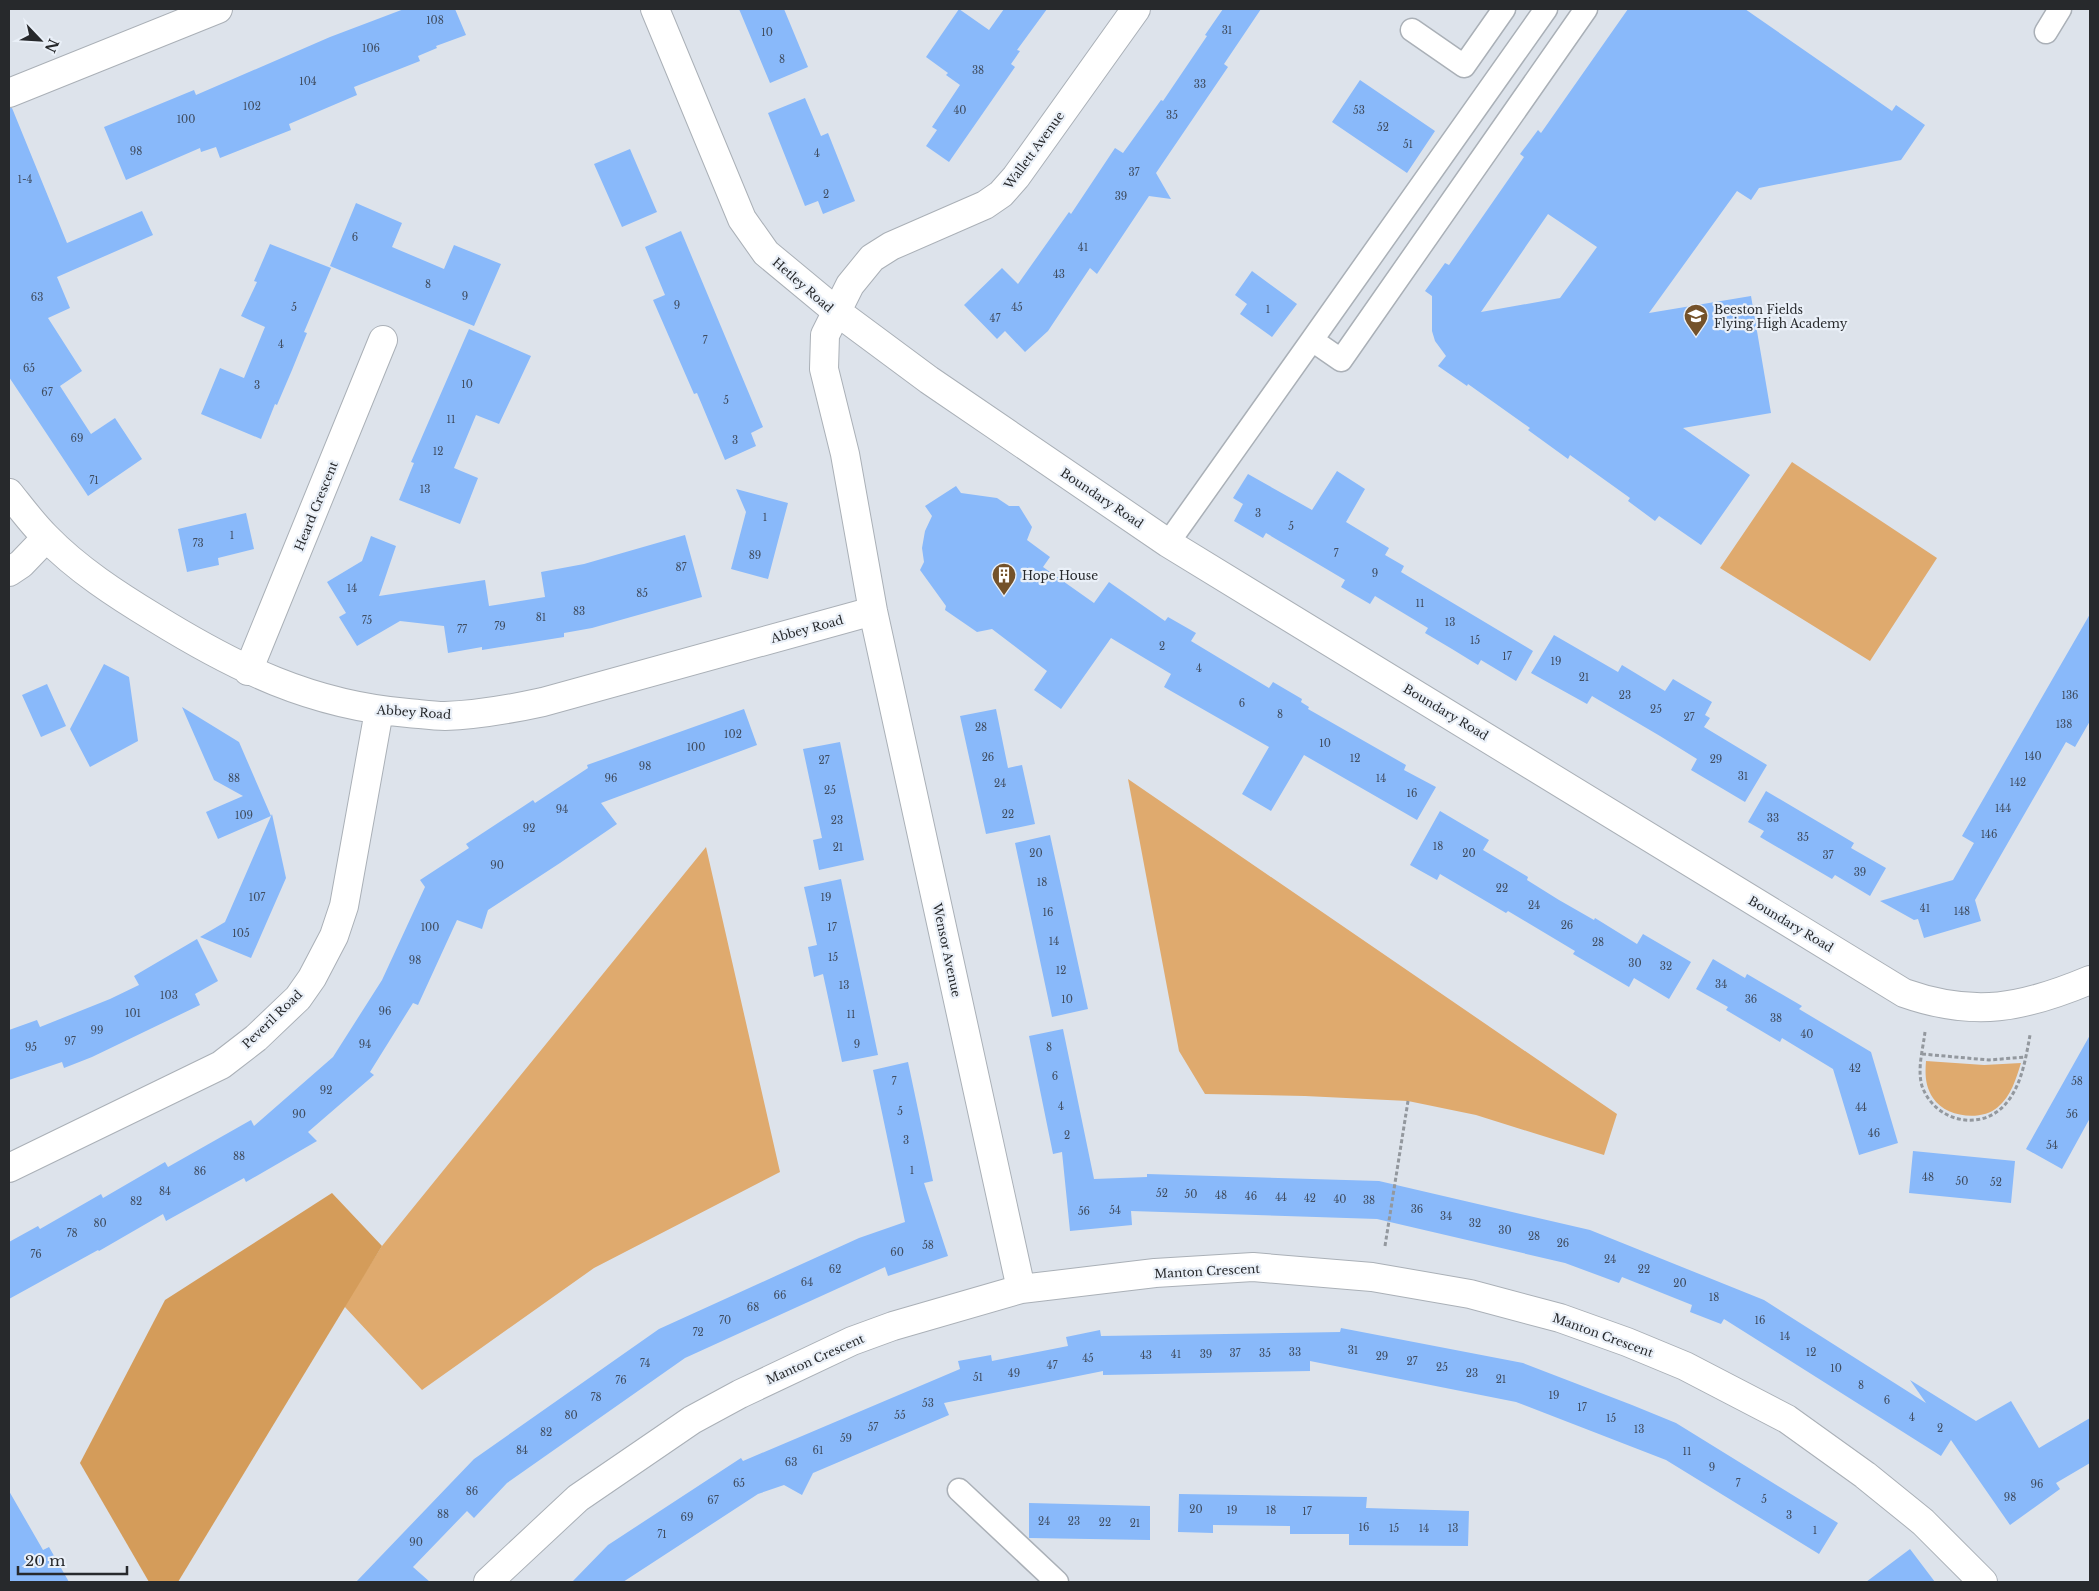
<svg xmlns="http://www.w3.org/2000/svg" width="2099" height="1591" viewBox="0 0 2099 1591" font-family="'Libre Baskerville',serif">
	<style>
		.green { fill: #dfaa6e }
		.forest { fill: #d49c5a }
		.building { fill: #89b9fa; fill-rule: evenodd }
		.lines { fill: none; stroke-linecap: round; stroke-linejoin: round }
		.lane-casing { stroke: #aab0b7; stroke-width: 25 }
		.street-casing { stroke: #aab0b7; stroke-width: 30 }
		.path { stroke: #93989e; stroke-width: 3; stroke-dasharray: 4 2.5; stroke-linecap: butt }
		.lane { stroke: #fff; stroke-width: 22 }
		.street { stroke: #fff; stroke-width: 28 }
		.labels { text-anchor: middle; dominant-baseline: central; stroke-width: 4.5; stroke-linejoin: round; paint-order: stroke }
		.number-label { font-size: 10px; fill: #404d60 }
		.street-label { font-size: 12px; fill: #27292c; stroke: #eaf0f8 }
		.poi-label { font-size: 12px; fill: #27292c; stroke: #eaf0f8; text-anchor: start }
	</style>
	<rect width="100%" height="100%" fill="#dde3eb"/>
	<path class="green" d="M 1792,462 L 1937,558 L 1870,661 L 1720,568 Z
		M 1128,779 L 1617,1114 L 1604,1155 L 1476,1115 L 1408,1101 L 1305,1096 L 1205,1094 L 1179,1051 Z
		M 706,847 L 780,1172 L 594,1268 L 422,1390 L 344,1306 L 382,1246 Z
		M 1926,1061 L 1984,1065 L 2021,1063 C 2016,1079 2011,1096 1998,1107 C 1981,1122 1945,1117 1933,1098 C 1925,1086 1925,1074 1926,1061 Z"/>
	<path class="forest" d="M 332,1193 L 382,1246 L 178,1582 L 149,1582 L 80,1463 L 165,1300 Z"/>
	<path class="building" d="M 404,9 L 455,9 L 466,35 L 436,46 L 437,48 L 418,56 L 420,61 L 354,87 L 357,95 L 289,124 L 291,130 L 220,158 L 216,147 L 201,152 L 200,148 L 126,180 L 104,127 L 194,90 L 196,95 L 330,37 Z
		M 739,9 L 784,9 L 808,67 L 770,83 Z
		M 959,9 L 989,30 L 1004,9 L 1047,9 L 1017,50 L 1020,51 L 1011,64 L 1015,67 L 949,162 L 926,146 L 937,130 L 932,127 L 960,85 L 946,75 L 948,73 L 926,57 Z
		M 1223,9 L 1261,9 L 1224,64 L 1228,67 L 1156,173 L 1171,199 L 1149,196 L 1097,274 L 1090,268 L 1048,331 L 1025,352 L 1005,331 L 997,339 L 964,305 L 1002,268 L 1018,284 L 1069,212 L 1071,214 L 1115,148 L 1123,153 L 1161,100 L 1163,101 L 1207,36 L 1205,35 Z
		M 1628,9 L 1745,9 L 1892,111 L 1896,105 L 1925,125 L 1901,160 L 1759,188 L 1751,200 L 1737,191 L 1649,313 L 1751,296 L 1771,413 L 1683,428 L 1750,475 L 1701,545 L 1659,516 L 1655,521 L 1628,501 L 1630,498 L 1570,455 L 1568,459 L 1528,430 L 1530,428 L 1468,384 L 1467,386 L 1438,366 L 1446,356 L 1435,341 L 1432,331 L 1432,296 L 1425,291 L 1445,263 L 1449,265 L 1524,157 L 1520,154 L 1538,130 L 1541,133 ZM 1548,214 L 1597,247 L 1560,298 L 1481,312 Z
		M 1360,80 L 1435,131 L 1407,173 L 1332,122 Z
		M 805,98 L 821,136 L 828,133 L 855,201 L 823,214 L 818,201 L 805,206 L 768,113 Z
		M 9,108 L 12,108 L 67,243 L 142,211 L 153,235 L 57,277 L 70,308 L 48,318 L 82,371 L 60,386 L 91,434 L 115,418 L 142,459 L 88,496 L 9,377 Z
		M 630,149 L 657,212 L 622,227 L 594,164 Z
		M 356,203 L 402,223 L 392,247 L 444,269 L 454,245 L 501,264 L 474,326 L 330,266 Z
		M 681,231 L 763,427 L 751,433 L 756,446 L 725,460 L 697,393 L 694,394 L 653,300 L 665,295 L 645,247 Z
		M 270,244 L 331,268 L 304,332 L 307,333 L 292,370 L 277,405 L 275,404 L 261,439 L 201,414 L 220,368 L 244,378 L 265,327 L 241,316 L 257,282 L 254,281 Z
		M 1252,271 L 1297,304 L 1272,337 L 1240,314 L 1247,304 L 1235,295 Z
		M 469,329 L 531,356 L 499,424 L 476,415 L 454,468 L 478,478 L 460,524 L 399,500 L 414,463 L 411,462 Z
		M 1337,471 L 1365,489 L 1346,522 L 1389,548 L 1385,555 L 1404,566 L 1401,572 L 1533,651 L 1516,681 L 1481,660 L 1478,665 L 1452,649 L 1425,633 L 1428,628 L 1375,596 L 1370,604 L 1341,587 L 1345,580 L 1266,533 L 1263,538 L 1234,521 L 1243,504 L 1233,498 L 1248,474 L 1312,510 Z
		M 956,486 L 961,493 L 997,498 L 1009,506 L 1019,506 L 1032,527 L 1027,540 L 1050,557 L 1043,567 L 1094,603 L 1109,582 L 1165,621 L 1168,617 L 1196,633 L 1191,641 L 1269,688 L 1273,682 L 1302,699 L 1301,702 L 1309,707 L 1308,709 L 1406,765 L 1404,770 L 1436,787 L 1417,820 L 1304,755 L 1271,811 L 1242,794 L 1269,747 L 1164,687 L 1171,674 L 1111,638 L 1061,709 L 1034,690 L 1047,671 L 992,629 L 977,632 L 945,610 L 946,606 L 920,570 L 924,562 L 922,548 L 925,531 L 932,516 L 925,506 Z
		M 736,489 L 788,503 L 768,579 L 731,569 L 746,512 Z
		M 246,513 L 254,549 L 218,558 L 219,565 L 187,572 L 178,529 Z
		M 685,535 L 702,597 L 592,628 L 564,633 L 564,637 L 482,650 L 482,647 L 448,653 L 444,626 L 400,621 L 357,646 L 339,617 L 346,613 L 327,582 L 362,561 L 371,536 L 396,546 L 379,596 L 485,580 L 489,606 L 545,597 L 541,572 L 584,564 Z
		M 2090,614 L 2090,721 L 2075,747 L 2066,742 L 1975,900 L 1981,921 L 1924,938 L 1918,919 L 1914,920 L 1880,901 L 1953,880 L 1974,843 L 1962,836 Z
		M 1554,635 L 1618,672 L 1622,665 L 1665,691 L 1673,679 L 1712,702 L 1705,715 L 1710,718 L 1704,727 L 1767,765 L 1745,802 L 1691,770 L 1697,759 L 1660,736 L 1592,696 L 1587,704 L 1531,673 Z
		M 104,664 L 129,677 L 138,741 L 90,767 L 70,729 Z
		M 47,684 L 66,726 L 41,737 L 22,695 Z
		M 182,707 L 239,742 L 271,816 L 218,839 L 206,812 L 243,796 L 214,780 Z
		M 744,709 L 757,745 L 601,803 L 617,824 L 560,863 L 488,910 L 482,929 L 457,920 L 418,1005 L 413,1003 L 370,1072 L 374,1075 L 308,1132 L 317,1141 L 246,1182 L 244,1178 L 166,1221 L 163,1214 L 99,1251 L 98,1250 L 9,1299 L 9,1242 L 38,1226 L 40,1229 L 101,1194 L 103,1198 L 165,1162 L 168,1167 L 251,1120 L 254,1126 L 333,1057 L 382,980 L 425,887 L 420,880 L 469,848 L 466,844 L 501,821 L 533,800 L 535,803 L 588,768 L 587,765 Z
		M 996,709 L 1008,768 L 1022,765 L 1035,824 L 986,834 L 960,716 Z
		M 840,742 L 864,860 L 819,870 L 813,840 L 822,838 L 803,749 Z
		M 1766,791 L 1854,843 L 1851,848 L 1886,868 L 1870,896 L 1835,875 L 1832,879 L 1760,837 L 1764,831 L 1748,822 Z
		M 1440,811 L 1489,840 L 1483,850 L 1528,877 L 1527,880 L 1559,900 L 1594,920 L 1595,918 L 1637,944 L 1643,934 L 1691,962 L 1669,999 L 1634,978 L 1629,987 L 1573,954 L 1575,951 L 1508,911 L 1506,913 L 1440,874 L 1437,880 L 1410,865 Z
		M 272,814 L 286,878 L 251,958 L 200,937 L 225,922 Z
		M 1050,835 L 1088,1009 L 1052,1017 L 1015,843 Z
		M 841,879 L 878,1055 L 842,1062 L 823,974 L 814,977 L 808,947 L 817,945 L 804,887 Z
		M 197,939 L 218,981 L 195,994 L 200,1005 L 92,1057 L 64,1068 L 62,1062 L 9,1080 L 9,1030 L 37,1020 L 40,1027 L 110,999 L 139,985 L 134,976 Z
		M 1713,959 L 1745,978 L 1747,974 L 1802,1006 L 1799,1009 L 1871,1052 L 1898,1143 L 1859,1155 L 1833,1069 L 1782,1038 L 1780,1042 L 1726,1010 L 1728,1007 L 1696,989 Z
		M 1063,1029 L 1094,1179 L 1147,1177 L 1147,1174 L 1379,1181 L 1590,1230 L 1764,1300 L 1926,1403 L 1910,1380 L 1976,1421 L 2011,1401 L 2039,1448 L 2090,1418 L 2090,1463 L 2056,1483 L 2060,1489 L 2010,1525 L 1951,1440 L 1941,1456 L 1724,1319 L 1721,1324 L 1690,1312 L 1692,1305 L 1622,1277 L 1619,1283 L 1565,1263 L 1377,1219 L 1131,1211 L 1132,1225 L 1070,1231 L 1062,1152 L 1053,1154 L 1029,1036 Z
		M 2090,1035 L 2090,1118 L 2062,1169 L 2026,1149 Z
		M 908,1062 L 933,1181 L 924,1183 L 948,1256 L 888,1276 L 885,1267 L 685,1358 L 507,1483 L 474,1518 L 467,1511 L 413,1567 L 430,1582 L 356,1582 L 474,1459 L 659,1329 L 859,1238 L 905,1222 L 873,1070 Z
		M 1913,1151 L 2015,1161 L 2011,1203 L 1909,1193 Z
		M 1341,1328 L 1523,1363 L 1632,1405 L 1676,1423 L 1838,1523 L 1819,1554 L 1666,1460 L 1516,1402 L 1310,1361 L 1310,1371 L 1103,1375 L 1103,1371 L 944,1403 L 949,1415 L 813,1473 L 802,1495 L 784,1485 L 758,1494 L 623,1582 L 572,1582 L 608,1545 L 741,1458 L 743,1461 L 960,1369 L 958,1361 L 991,1355 L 992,1361 L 1068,1346 L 1066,1337 L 1100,1330 L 1101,1336 L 1340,1332 Z
		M 9,1491 L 43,1550 L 49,1547 L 69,1582 L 9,1582 Z
		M 1179,1494 L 1367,1497 L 1366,1508 L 1469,1511 L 1468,1546 L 1349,1545 L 1349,1534 L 1290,1534 L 1290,1526 L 1213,1525 L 1213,1533 L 1178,1532 Z
		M 1029,1503 L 1150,1506 L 1150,1540 L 1029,1538 Z
		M 1910,1549 L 1935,1582 L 1866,1582 Z"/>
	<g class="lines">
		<defs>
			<path id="lane" d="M 1412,30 L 1464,66 L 1504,9
				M 2046,32 L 2060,9
				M 1312,340 L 1546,9
				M 1168,543 L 1312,340 L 1341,360 L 1586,9
				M 959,1490 L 1057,1582"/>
			<path id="street" d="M 655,9 L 742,219 L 766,253 L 836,311 L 929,380 L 1168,543 L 1904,993 C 1975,1018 2023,1008 2090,980
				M 9,93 L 218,9
				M 9,493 C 21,508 32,523 46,537 C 77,569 117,595 155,618 C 236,668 311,705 408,713 C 420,714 433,716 445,716 C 478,715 511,709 543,702 L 873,611
				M 9,572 L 21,564 L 46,538
				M 248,671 L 383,340
				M 9,1168 L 221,1065 L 256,1038 L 298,998 L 312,978 L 334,936 L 344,906 L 379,711
				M 1021,1289 L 873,611 L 845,454 L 824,369 L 825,335 L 850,285 L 872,258 L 891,246 L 985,205 L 1001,194 L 1016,177 L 1136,9
				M 488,1582 L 578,1498 L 692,1420 L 740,1394 L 852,1341 L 893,1326 L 1021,1289 L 1155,1273 L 1253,1267 L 1372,1277 L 1470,1294 L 1560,1318 L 1627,1342 L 1685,1366 L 1787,1419 L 1865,1475 L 1923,1522 L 1983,1582"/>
		</defs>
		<use href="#lane" class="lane-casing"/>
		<use href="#street" class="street-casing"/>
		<path class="path" d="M 1925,1032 C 1923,1049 1917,1069 1922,1086 C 1935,1123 1984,1133 2008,1101 C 2022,1083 2026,1057 2030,1035
			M 1922,1054 L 1989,1060 L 2026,1057
			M 1385,1246 L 1408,1101"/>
		<use href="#lane" class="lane"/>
		<use href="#street" class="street"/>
	</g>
	<defs>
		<symbol id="school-pin" viewBox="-11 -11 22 30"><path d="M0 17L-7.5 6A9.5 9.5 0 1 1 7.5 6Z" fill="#74522a" stroke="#eaf0f8"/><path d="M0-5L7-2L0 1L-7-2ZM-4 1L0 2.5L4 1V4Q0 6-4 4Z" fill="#fff"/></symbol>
		<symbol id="building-pin" viewBox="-11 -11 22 30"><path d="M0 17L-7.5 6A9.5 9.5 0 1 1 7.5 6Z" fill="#74522a" stroke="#eaf0f8"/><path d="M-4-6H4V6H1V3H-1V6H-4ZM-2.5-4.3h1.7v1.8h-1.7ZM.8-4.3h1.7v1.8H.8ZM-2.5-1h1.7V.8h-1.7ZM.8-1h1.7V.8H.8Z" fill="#fff"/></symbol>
	</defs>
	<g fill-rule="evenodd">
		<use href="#school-pin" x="1682" y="302" width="28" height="38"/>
		<use href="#building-pin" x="990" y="561" width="28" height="38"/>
	</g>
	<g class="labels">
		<g class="number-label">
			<text x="435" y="20">108</text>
			<text x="1227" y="30">31</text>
			<text x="767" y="32">10</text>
			<text x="371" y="48">106</text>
			<text x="782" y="59">8</text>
			<text x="978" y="70">38</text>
			<text x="308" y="81">104</text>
			<text x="1200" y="84">33</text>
			<text x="252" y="106">102</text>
			<text x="960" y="110">40</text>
			<text x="1359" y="110">53</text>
			<text x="1172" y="115">35</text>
			<text x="186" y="119">100</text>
			<text x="1383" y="127">52</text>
			<text x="1408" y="144">51</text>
			<text x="136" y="151">98</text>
			<text x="817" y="153">4</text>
			<text x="1134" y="172">37</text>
			<text x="25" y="179">1-4</text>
			<text x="826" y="194">2</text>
			<text x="1121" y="196">39</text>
			<text x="355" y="237">6</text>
			<text x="1083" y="247">41</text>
			<text x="1059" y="274">43</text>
			<text x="428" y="284">8</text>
			<text x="465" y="296">9</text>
			<text x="37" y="297">63</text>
			<text x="677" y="305">9</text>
			<text x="294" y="307">5</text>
			<text x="1017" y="307">45</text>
			<text x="1268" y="309">1</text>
			<text x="995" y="318">47</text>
			<text x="705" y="340">7</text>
			<text x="281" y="344">4</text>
			<text x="29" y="368">65</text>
			<text x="467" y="384">10</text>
			<text x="257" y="385">3</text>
			<text x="47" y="392">67</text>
			<text x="726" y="400">5</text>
			<text x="451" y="419">11</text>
			<text x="77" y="438">69</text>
			<text x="735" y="440">3</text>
			<text x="438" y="451">12</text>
			<text x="94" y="480">71</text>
			<text x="425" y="489">13</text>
			<text x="1258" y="513">3</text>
			<text x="765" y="517">1</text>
			<text x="1291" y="526">5</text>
			<text x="232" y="535">1</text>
			<text x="198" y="543">73</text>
			<text x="1336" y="553">7</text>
			<text x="755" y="555">89</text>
			<text x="681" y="567">87</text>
			<text x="1375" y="573">9</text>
			<text x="352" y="588">14</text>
			<text x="642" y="593">85</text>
			<text x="1420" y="603">11</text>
			<text x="579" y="611">83</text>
			<text x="541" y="617">81</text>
			<text x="367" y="620">75</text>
			<text x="1450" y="622">13</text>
			<text x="500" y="626">79</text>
			<text x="462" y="629">77</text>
			<text x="1475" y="640">15</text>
			<text x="1162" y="646">2</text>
			<text x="1507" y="656">17</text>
			<text x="1556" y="661">19</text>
			<text x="1199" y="668">4</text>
			<text x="1584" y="677">21</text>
			<text x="1625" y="695">23</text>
			<text x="2070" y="695">136</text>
			<text x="1242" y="703">6</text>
			<text x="1656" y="709">25</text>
			<text x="1280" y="714">8</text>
			<text x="1689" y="717">27</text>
			<text x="2064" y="724">138</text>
			<text x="981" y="727">28</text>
			<text x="733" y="734">102</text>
			<text x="1325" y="743">10</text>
			<text x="696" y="747">100</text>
			<text x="2033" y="756">140</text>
			<text x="988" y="757">26</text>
			<text x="1355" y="758">12</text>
			<text x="1716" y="759">29</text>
			<text x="824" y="760">27</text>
			<text x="645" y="766">98</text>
			<text x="1743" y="776">31</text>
			<text x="234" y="778">88</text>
			<text x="611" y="778">96</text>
			<text x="1381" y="778">14</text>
			<text x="2018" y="782">142</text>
			<text x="1000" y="783">24</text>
			<text x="830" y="790">25</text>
			<text x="1412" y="793">16</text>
			<text x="2003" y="808">144</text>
			<text x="562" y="809">94</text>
			<text x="1008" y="814">22</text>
			<text x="244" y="815">109</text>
			<text x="1773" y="818">33</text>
			<text x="837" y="820">23</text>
			<text x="529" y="828">92</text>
			<text x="1989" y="834">146</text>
			<text x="1803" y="837">35</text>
			<text x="1438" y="846">18</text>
			<text x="838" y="847">21</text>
			<text x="1036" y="853">20</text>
			<text x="1469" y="853">20</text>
			<text x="1828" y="855">37</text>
			<text x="497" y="865">90</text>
			<text x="1860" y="872">39</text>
			<text x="1042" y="882">18</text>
			<text x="1502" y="888">22</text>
			<text x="257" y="897">107</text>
			<text x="826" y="897">19</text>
			<text x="1534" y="905">24</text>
			<text x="1925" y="908">41</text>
			<text x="1962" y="911">148</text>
			<text x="1048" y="912">16</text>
			<text x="1567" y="925">26</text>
			<text x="430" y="927">100</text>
			<text x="832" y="927">17</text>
			<text x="241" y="933">105</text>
			<text x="1054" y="941">14</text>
			<text x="1598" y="942">28</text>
			<text x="833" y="957">15</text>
			<text x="415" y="960">98</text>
			<text x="1635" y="963">30</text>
			<text x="1666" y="966">32</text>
			<text x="1061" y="970">12</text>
			<text x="1721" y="984">34</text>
			<text x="844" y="985">13</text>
			<text x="169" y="995">103</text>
			<text x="1067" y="999">10</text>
			<text x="1751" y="999">36</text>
			<text x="385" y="1011">96</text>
			<text x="133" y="1013">101</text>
			<text x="851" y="1014">11</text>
			<text x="1776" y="1018">38</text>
			<text x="97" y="1030">99</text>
			<text x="1807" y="1034">40</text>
			<text x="70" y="1041">97</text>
			<text x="365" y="1044">94</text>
			<text x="857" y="1044">9</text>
			<text x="31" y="1047">95</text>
			<text x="1049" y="1047">8</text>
			<text x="1855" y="1068">42</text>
			<text x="1055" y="1076">6</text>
			<text x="894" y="1081">7</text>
			<text x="2077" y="1081">58</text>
			<text x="326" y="1090">92</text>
			<text x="1061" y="1106">4</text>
			<text x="1861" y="1107">44</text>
			<text x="900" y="1111">5</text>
			<text x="299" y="1114">90</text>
			<text x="2072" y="1114">56</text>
			<text x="1874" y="1133">46</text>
			<text x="1067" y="1135">2</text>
			<text x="906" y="1140">3</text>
			<text x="2052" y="1145">54</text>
			<text x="239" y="1156">88</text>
			<text x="912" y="1170">1</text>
			<text x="200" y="1171">86</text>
			<text x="1928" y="1177">48</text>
			<text x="1962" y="1181">50</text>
			<text x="1996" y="1182">52</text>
			<text x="165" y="1191">84</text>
			<text x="1162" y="1193">52</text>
			<text x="1191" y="1194">50</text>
			<text x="1221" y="1195">48</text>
			<text x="1251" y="1196">46</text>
			<text x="1281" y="1197">44</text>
			<text x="1310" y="1198">42</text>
			<text x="1340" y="1199">40</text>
			<text x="1369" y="1200">38</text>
			<text x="136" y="1201">82</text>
			<text x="1417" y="1209">36</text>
			<text x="1115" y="1210">54</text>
			<text x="1084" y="1211">56</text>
			<text x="1446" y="1216">34</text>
			<text x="100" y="1223">80</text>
			<text x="1475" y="1223">32</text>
			<text x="1505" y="1230">30</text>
			<text x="72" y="1233">78</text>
			<text x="1534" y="1236">28</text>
			<text x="1563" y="1243">26</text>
			<text x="928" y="1245">58</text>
			<text x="897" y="1252">60</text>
			<text x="36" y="1254">76</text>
			<text x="1610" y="1259">24</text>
			<text x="835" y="1269">62</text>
			<text x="1644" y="1269">22</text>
			<text x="807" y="1282">64</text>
			<text x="1680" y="1283">20</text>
			<text x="780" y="1295">66</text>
			<text x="1714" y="1297">18</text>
			<text x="753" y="1307">68</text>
			<text x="725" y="1320">70</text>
			<text x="1760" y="1320">16</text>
			<text x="698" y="1332">72</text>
			<text x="1785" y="1336">14</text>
			<text x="1353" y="1350">31</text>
			<text x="1295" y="1352">33</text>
			<text x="1811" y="1352">12</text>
			<text x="1235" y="1353">37</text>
			<text x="1265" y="1353">35</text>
			<text x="1176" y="1354">41</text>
			<text x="1206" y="1354">39</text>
			<text x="1146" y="1355">43</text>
			<text x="1382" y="1356">29</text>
			<text x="1088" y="1358">45</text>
			<text x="1412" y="1361">27</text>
			<text x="645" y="1363">74</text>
			<text x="1052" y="1365">47</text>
			<text x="1442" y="1367">25</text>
			<text x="1836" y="1368">10</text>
			<text x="1014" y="1373">49</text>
			<text x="1472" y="1373">23</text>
			<text x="978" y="1377">51</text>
			<text x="1501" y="1379">21</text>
			<text x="621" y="1380">76</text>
			<text x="1861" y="1385">8</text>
			<text x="1554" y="1395">19</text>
			<text x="596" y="1397">78</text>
			<text x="1887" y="1400">6</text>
			<text x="928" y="1403">53</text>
			<text x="1582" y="1407">17</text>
			<text x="571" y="1415">80</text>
			<text x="900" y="1415">55</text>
			<text x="1912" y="1417">4</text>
			<text x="1611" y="1418">15</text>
			<text x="873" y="1427">57</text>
			<text x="1940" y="1428">2</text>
			<text x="1639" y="1429">13</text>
			<text x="546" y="1432">82</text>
			<text x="846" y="1438">59</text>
			<text x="522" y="1450">84</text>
			<text x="818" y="1450">61</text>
			<text x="1687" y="1451">11</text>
			<text x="791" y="1462">63</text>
			<text x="1712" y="1467">9</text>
			<text x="739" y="1483">65</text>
			<text x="1738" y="1483">7</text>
			<text x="2037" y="1484">96</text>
			<text x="472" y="1491">86</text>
			<text x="2010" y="1497">98</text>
			<text x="1764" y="1499">5</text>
			<text x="713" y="1500">67</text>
			<text x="1196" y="1509">20</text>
			<text x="1232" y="1510">19</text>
			<text x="1271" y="1510">18</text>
			<text x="1307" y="1511">17</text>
			<text x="443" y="1514">88</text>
			<text x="1789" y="1515">3</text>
			<text x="687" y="1517">69</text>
			<text x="1044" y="1521">24</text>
			<text x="1074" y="1521">23</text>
			<text x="1105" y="1522">22</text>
			<text x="1135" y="1523">21</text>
			<text x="1364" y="1527">16</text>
			<text x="1394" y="1528">15</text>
			<text x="1424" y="1528">14</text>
			<text x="1453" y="1528">13</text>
			<text x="1815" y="1530">1</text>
			<text x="662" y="1534">71</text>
			<text x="416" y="1542">90</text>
		</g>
		<g class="street-label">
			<text transform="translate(1034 150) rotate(-54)">Wallett Avenue</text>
			<text transform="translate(803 285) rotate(41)">Hetley Road</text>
			<text transform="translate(1102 498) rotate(34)">Boundary Road</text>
			<text transform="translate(316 506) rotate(-68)">Heard Crescent</text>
			<text transform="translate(807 629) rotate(-15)">Abbey Road</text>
			<text transform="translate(414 712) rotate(4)">Abbey Road</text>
			<text transform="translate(1446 712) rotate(31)">Boundary Road</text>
			<text transform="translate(1791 924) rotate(31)">Boundary Road</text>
			<text transform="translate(947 950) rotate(78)">Wensor Avenue</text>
			<text transform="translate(272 1019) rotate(-44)">Peveril Road</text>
			<text transform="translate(1207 1271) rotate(-3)">Manton Crescent</text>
			<text transform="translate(1603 1335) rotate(20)">Manton Crescent</text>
			<text transform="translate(815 1359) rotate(-24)">Manton Crescent</text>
		</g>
		<g class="poi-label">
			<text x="1714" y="309">Beeston Fields<tspan x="1714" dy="14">Flying High Academy</tspan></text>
			<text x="1022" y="575">Hope House</text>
		</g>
	</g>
	<rect width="2099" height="1591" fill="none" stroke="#27292c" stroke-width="20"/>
	<g transform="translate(40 40) rotate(115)" stroke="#eaf0f8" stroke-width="4" paint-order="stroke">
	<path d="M0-4L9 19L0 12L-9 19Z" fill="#27292c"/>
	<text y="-8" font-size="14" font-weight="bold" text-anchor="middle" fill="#27292c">N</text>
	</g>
	<path d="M18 1566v8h109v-8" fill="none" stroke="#27292c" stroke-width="2.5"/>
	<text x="25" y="1566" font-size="15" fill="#27292c" stroke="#eaf0f8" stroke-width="4" paint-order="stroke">20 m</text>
</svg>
